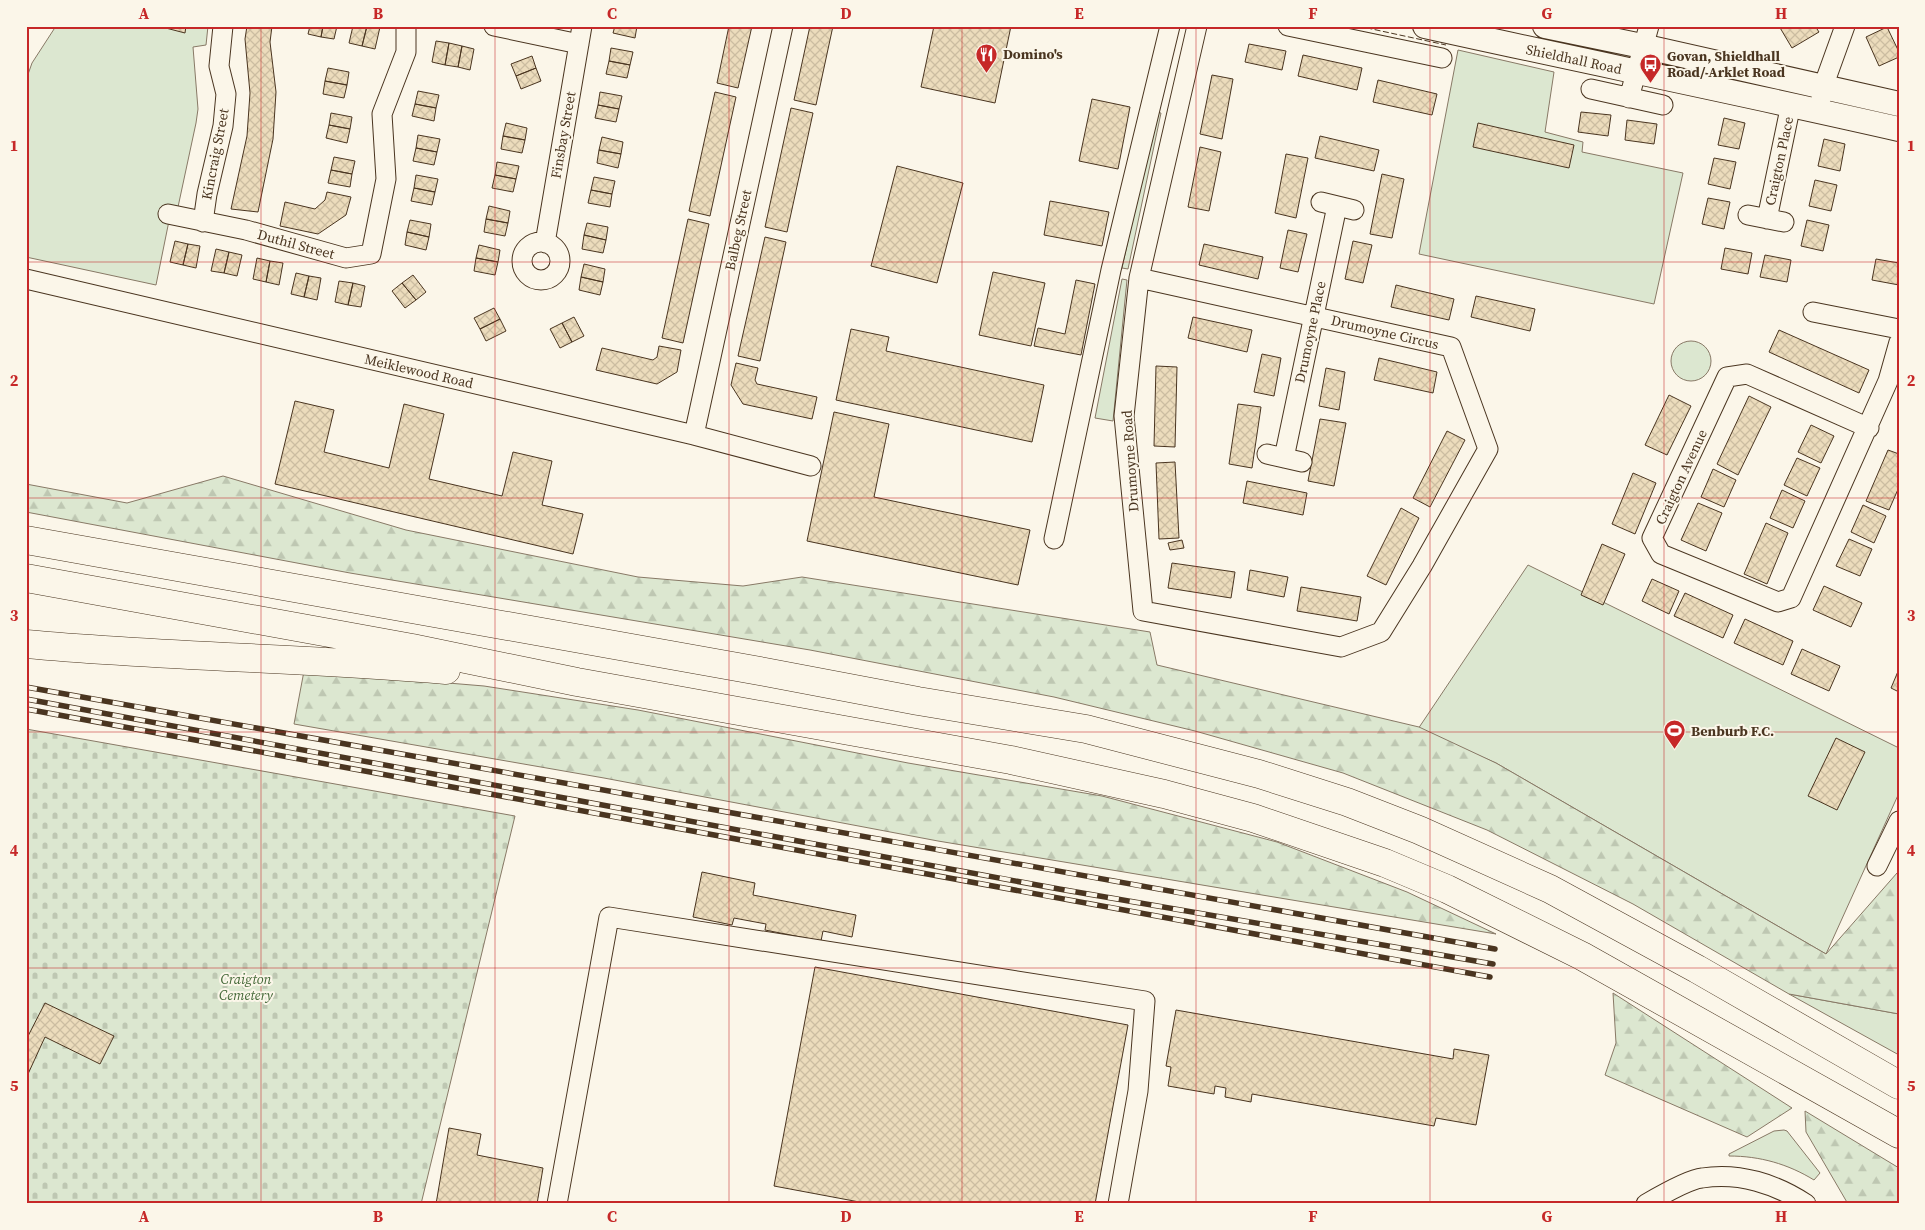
<svg xmlns="http://www.w3.org/2000/svg" width="1925" height="1230" viewBox="0 0 1925 1230" font-family="'Source Serif 4',serif">
	<style>
		.green { fill: #dce7d0; stroke: #887966 }
		.forest { fill: url(#forest-firs); stroke: #887966 }
		.cemetery { fill: url(#cemetery-stones); stroke: #887966 }
		.building { fill: url(#building-cross-hatch); stroke: #4a3520 }
		.lines { fill: none; stroke-linecap: round; stroke-linejoin: round }
		.minor-casing { stroke: #4a3520; stroke-width: 21 }
		.major-casing { stroke: #4a3520; stroke-width: 26 }
		.highway-casing { stroke: #4a3520; stroke-width: 29 }
		.minor { stroke: #fbf6e9; stroke-width: 19 }
		.major { stroke: #fbf6e9; stroke-width: 24 }
		.highway { stroke: #fbf6e9; stroke-width: 28 }
		.rail-casing { stroke: #4a3520; stroke-width: 5.5 }
		.rail { stroke: #fbf6e9; stroke-width: 4; stroke-dasharray: 11; stroke-linecap: butt }
		.fence { stroke: #4a3520; stroke-width: 1; stroke-dasharray: 6 2.5; stroke-linecap: butt }
		.grid { fill: none; stroke: #c62828; stroke-width: 1; stroke-opacity: 0.55 }
		.labels { text-anchor: middle; dominant-baseline: central; stroke-width: 4; stroke-linejoin: round; paint-order: stroke }
		.poi-label { font-size: 14px; font-weight: bold; fill: #4a3520; stroke: #fbf6e9; text-anchor: start }
		.street-label { font-size: 14px; fill: #4a3520; stroke: #fbf6e9 }
		.park-label { font-size: 14px; font-style: italic; fill: #436837; stroke: #fbf6e9 }
		.neatline { fill: none; stroke: #c62828; stroke-width: 2 }
		.grid-label { font-size: 16px; text-anchor: middle; font-weight: bold; fill: #c62828 }
	</style>
	<defs>
		<pattern id="forest-firs" width="22" height="20" patternUnits="userSpaceOnUse" patternTransform="scale(1.25)"><rect width="22" height="20" fill="#dce7d0"/><path d="M5 1l3.5 6h-7zM16 11l3.5 6h-7z" fill="#bec7b2"/></pattern>
		<pattern id="cemetery-stones" width="16" height="16" patternUnits="userSpaceOnUse" patternTransform="scale(1.25)"><rect width="16" height="16" fill="#dce7d0"/><path d="M2 7V4a2 2 0 0 1 4 0v3zM10 15v-3a2 2 0 0 1 4 0v3z" fill="#bec7b2"/></pattern>
		<pattern id="building-cross-hatch" width="8" height="8" patternUnits="userSpaceOnUse" patternTransform="scale(1.25)"><rect width="8" height="8" fill="#ecdcbc"/><path d="M0 0l8 8M0 8l8-8" fill="none" stroke="#ccbda1"/></pattern>
	</defs>
	<rect width="100%" height="100%" fill="#fbf6e9"/>
	<path class="green" d="M 56,26 L 208,26 L 206,45 L 193,47 L 198,109 L 196,123 L 178,207 L 172,206 L 156,285 L 26,257 L 26,80 L 32,63 Z
		M 1458,50 L 1554,72 L 1545,132 L 1583,142 L 1582,152 L 1683,173 L 1654,304 L 1419,254 Z
		M 1156,112 L 1161,113 L 1128,269 L 1122,268 Z
		M 1122,279 L 1127,280 L 1113,421 L 1095,418 Z
		M1671 361a20 20 0 1 1 40 0a20 20 0 1 1-40 0Z
		M 1528,565 L 1899,748 L 1899,793 L 1826,954 L 1496,763 L 1418,729 Z
		M 1789,994 L 1899,1014 L 1899,1055 Z
		M 1784,1130 L 1787,1131 L 1820,1173 L 1814,1180 C 1788,1164 1760,1156 1729,1156 L 1729,1154 L 1774,1131 Z"/>
	<path class="forest" d="M 223,476 L 406,530 L 638,577 L 743,586 L 802,577 L 1150,632 L 1157,665 L 1419,727 L 1496,763 L 1826,954 L 1897,873 L 1899,878 L 1899,1014 L 1789,994 L 1633,904 L 1487,830 L 1343,773 L 1195,731 L 1054,697 L 810,650 L 350,573 L 26,512 L 26,484 L 127,503 Z
		M 304,671 L 484,686 L 638,710 L 908,763 L 1102,796 L 1277,842 L 1407,892 L 1496,934 L 938,841 L 604,778 L 294,724 Z
		M 1613,993 L 1792,1108 L 1747,1137 L 1605,1075 L 1616,1043 Z
		M 1805,1111 L 1899,1168 L 1899,1204 L 1848,1204 L 1806,1132 Z"/>
	<path class="cemetery" d="M 26,729 L 515,816 L 421,1204 L 26,1204 Z"/>
	<path class="building" d="M 158,26 L 186,26 L 185,33 Z
		M 247,26 L 272,26 L 270,42 L 276,92 L 273,139 L 258,212 L 231,209 L 247,136 L 250,93 L 245,39 Z
		M 310,26 L 323,26 L 321,37 L 308,34 Z
		M 323,26 L 337,26 L 334,39 L 321,37 Z
		M 353,26 L 367,26 L 362,46 L 349,43 Z
		M 367,26 L 380,27 L 375,49 L 362,46 Z
		M 615,26 L 637,26 L 635,38 L 613,33 Z
		M 729,26 L 752,26 L 738,88 L 717,83 Z
		M 810,26 L 833,26 L 816,105 L 794,100 Z
		M 934,26 L 1011,26 L 995,103 L 921,87 Z
		M 1779,26 L 1815,26 L 1819,32 L 1792,48 Z
		M 1887,27 L 1899,52 L 1899,57 L 1879,66 L 1866,37 Z
		M 436,41 L 449,43 L 445,65 L 432,62 Z
		M 449,43 L 462,46 L 458,67 L 445,65 Z
		M 1249,44 L 1286,51 L 1282,70 L 1245,62 Z
		M 462,46 L 474,49 L 470,70 L 458,67 Z
		M 611,48 L 633,52 L 630,65 L 609,61 Z
		M 1303,55 L 1362,68 L 1357,90 L 1298,76 Z
		M 532,56 L 536,68 L 516,76 L 511,64 Z
		M 609,61 L 630,65 L 627,78 L 606,74 Z
		M 328,68 L 349,72 L 347,85 L 325,81 Z
		M 536,68 L 541,81 L 521,89 L 516,76 Z
		M 1212,75 L 1233,79 L 1222,139 L 1200,134 Z
		M 1378,80 L 1437,94 L 1432,115 L 1373,102 Z
		M 325,81 L 347,85 L 344,98 L 323,94 Z
		M 418,91 L 439,95 L 436,108 L 415,104 Z
		M 600,92 L 622,96 L 619,109 L 598,105 Z
		M 715,92 L 736,97 L 710,216 L 689,211 Z
		M 1092,99 L 1130,107 L 1118,169 L 1079,161 Z
		M 415,104 L 436,108 L 434,121 L 412,116 Z
		M 598,105 L 619,109 L 616,122 L 595,118 Z
		M 791,108 L 813,113 L 787,232 L 765,227 Z
		M 1581,112 L 1611,115 L 1608,136 L 1578,132 Z
		M 331,113 L 352,117 L 350,129 L 329,125 Z
		M 1724,118 L 1745,123 L 1739,149 L 1718,145 Z
		M 1627,120 L 1657,124 L 1654,144 L 1625,140 Z
		M 506,123 L 527,128 L 525,140 L 503,136 Z
		M 1478,123 L 1574,145 L 1569,168 L 1473,147 Z
		M 329,125 L 350,129 L 347,143 L 326,138 Z
		M 418,135 L 440,139 L 437,152 L 416,148 Z
		M 503,136 L 525,140 L 522,153 L 501,149 Z
		M 1320,136 L 1379,150 L 1374,171 L 1315,158 Z
		M 602,137 L 623,142 L 621,154 L 599,150 Z
		M 1824,139 L 1845,144 L 1840,171 L 1818,166 Z
		M 1200,147 L 1221,152 L 1209,211 L 1188,207 Z
		M 416,148 L 437,152 L 434,165 L 413,161 Z
		M 599,150 L 621,154 L 618,168 L 597,163 Z
		M 1286,154 L 1308,158 L 1296,218 L 1275,213 Z
		M 334,157 L 355,161 L 352,174 L 331,170 Z
		M 1714,158 L 1736,162 L 1730,189 L 1708,184 Z
		M 497,162 L 519,166 L 516,179 L 495,175 Z
		M 897,166 L 963,183 L 937,283 L 871,266 Z
		M 331,170 L 352,174 L 350,187 L 328,183 Z
		M 1382,174 L 1404,179 L 1392,238 L 1370,234 Z
		M 416,175 L 438,179 L 435,192 L 414,188 Z
		M 495,175 L 516,179 L 513,192 L 492,188 Z
		M 594,177 L 615,181 L 612,194 L 591,190 Z
		M 1815,180 L 1837,185 L 1831,211 L 1809,206 Z
		M 414,188 L 435,192 L 432,205 L 411,201 Z
		M 591,190 L 612,194 L 610,207 L 588,203 Z
		M 327,192 L 351,197 L 346,215 L 318,234 L 280,226 L 285,202 L 315,209 L 325,200 Z
		M 1708,198 L 1730,202 L 1724,229 L 1702,224 Z
		M 1050,201 L 1109,212 L 1102,246 L 1044,235 Z
		M 489,206 L 510,211 L 508,223 L 486,219 Z
		M 486,219 L 508,223 L 505,236 L 484,232 Z
		M 688,219 L 709,224 L 683,343 L 662,338 Z
		M 410,220 L 431,224 L 429,237 L 407,232 Z
		M 1807,220 L 1829,225 L 1823,251 L 1801,246 Z
		M 587,223 L 608,227 L 606,240 L 584,235 Z
		M 1288,230 L 1307,234 L 1298,272 L 1280,268 Z
		M 407,232 L 429,237 L 426,250 L 405,245 Z
		M 584,235 L 606,240 L 603,253 L 582,249 Z
		M 765,237 L 786,242 L 760,361 L 738,356 Z
		M 175,241 L 188,244 L 183,265 L 170,262 Z
		M 1353,241 L 1372,245 L 1363,283 L 1345,279 Z
		M 188,244 L 200,246 L 196,268 L 183,265 Z
		M 1204,244 L 1263,257 L 1258,279 L 1199,265 Z
		M 479,245 L 500,250 L 498,262 L 476,258 Z
		M 1725,248 L 1752,253 L 1748,274 L 1721,269 Z
		M 216,249 L 229,252 L 224,273 L 211,271 Z
		M 229,252 L 242,255 L 237,276 L 224,273 Z
		M 1765,255 L 1791,260 L 1787,282 L 1760,277 Z
		M 257,258 L 270,261 L 266,282 L 253,279 Z
		M 476,258 L 498,262 L 495,275 L 474,271 Z
		M 1876,259 L 1899,263 L 1899,285 L 1872,280 Z
		M 270,261 L 283,263 L 279,285 L 266,282 Z
		M 584,264 L 605,269 L 603,282 L 581,277 Z
		M 993,272 L 1045,283 L 1031,346 L 979,335 Z
		M 296,273 L 309,276 L 304,297 L 291,294 Z
		M 413,275 L 426,292 L 416,300 L 402,283 Z
		M 309,276 L 321,278 L 317,300 L 304,297 Z
		M 581,277 L 603,282 L 600,295 L 579,290 Z
		M 1076,280 L 1095,284 L 1081,355 L 1034,346 L 1038,328 L 1065,334 Z
		M 339,281 L 353,283 L 348,305 L 335,302 Z
		M 353,283 L 365,286 L 361,307 L 348,305 Z
		M 402,283 L 416,300 L 405,308 L 392,291 Z
		M 1396,285 L 1454,299 L 1449,320 L 1391,307 Z
		M 1476,296 L 1535,309 L 1530,331 L 1471,317 Z
		M 494,308 L 500,319 L 480,329 L 474,318 Z
		M 574,317 L 584,336 L 572,342 L 562,323 Z
		M 1193,317 L 1252,330 L 1247,352 L 1188,338 Z
		M 500,319 L 506,331 L 486,341 L 480,329 Z
		M 562,323 L 572,342 L 560,348 L 550,329 Z
		M 851,329 L 889,337 L 886,351 L 1044,385 L 1032,442 L 836,400 Z
		M 1779,330 L 1869,370 L 1859,393 L 1769,352 Z
		M 659,346 L 681,350 L 677,372 L 657,384 L 596,370 L 602,348 L 653,360 L 657,357 Z
		M 1262,354 L 1281,358 L 1274,396 L 1254,392 Z
		M 1379,358 L 1437,372 L 1433,393 L 1374,380 Z
		M 736,363 L 758,368 L 755,380 L 757,384 L 817,397 L 812,419 L 743,404 L 731,385 Z
		M 1156,366 L 1177,367 L 1175,447 L 1154,446 Z
		M 1326,368 L 1345,372 L 1339,410 L 1319,406 Z
		M 1669,395 L 1691,406 L 1667,455 L 1645,445 Z
		M 1749,396 L 1771,407 L 1738,475 L 1717,464 Z
		M 295,401 L 334,410 L 324,452 L 389,468 L 404,404 L 444,414 L 429,479 L 502,496 L 513,452 L 552,461 L 542,505 L 583,514 L 573,554 L 275,484 Z
		M 1238,404 L 1261,407 L 1252,468 L 1229,464 Z
		M 834,412 L 889,424 L 874,497 L 1030,530 L 1018,585 L 807,541 Z
		M 1320,419 L 1346,423 L 1334,486 L 1308,481 Z
		M 1811,425 L 1834,436 L 1821,463 L 1798,452 Z
		M 1447,431 L 1465,440 L 1430,507 L 1413,498 Z
		M 1888,450 L 1899,454 L 1899,487 L 1889,510 L 1866,501 Z
		M 1797,458 L 1820,468 L 1807,496 L 1784,485 Z
		M 1175,462 L 1179,538 L 1159,539 L 1156,463 Z
		M 1713,469 L 1736,480 L 1724,507 L 1701,497 Z
		M 1633,473 L 1656,483 L 1635,534 L 1612,524 Z
		M 1247,481 L 1307,493 L 1303,515 L 1243,503 Z
		M 1782,490 L 1805,501 L 1793,528 L 1770,518 Z
		M 1698,503 L 1722,513 L 1706,551 L 1681,540 Z
		M 1863,505 L 1886,516 L 1874,543 L 1851,532 Z
		M 1401,508 L 1419,518 L 1386,585 L 1367,576 Z
		M 1766,523 L 1788,533 L 1767,584 L 1744,574 Z
		M 1849,539 L 1872,549 L 1860,576 L 1836,566 Z
		M 1182,540 L 1184,548 L 1170,550 L 1168,543 Z
		M 1602,544 L 1625,554 L 1603,605 L 1581,595 Z
		M 1172,563 L 1235,572 L 1231,598 L 1168,588 Z
		M 1250,570 L 1288,577 L 1284,597 L 1247,590 Z
		M 1652,579 L 1679,591 L 1669,614 L 1642,601 Z
		M 1824,586 L 1862,603 L 1851,627 L 1813,610 Z
		M 1301,587 L 1361,597 L 1357,621 L 1297,611 Z
		M 1685,593 L 1733,615 L 1723,638 L 1674,616 Z
		M 1745,619 L 1793,641 L 1783,665 L 1734,643 Z
		M 1802,649 L 1840,666 L 1829,691 L 1791,674 Z
		M 1899,669 L 1899,692 L 1891,688 Z
		M 1836,738 L 1865,752 L 1837,810 L 1808,796 Z
		M 702,872 L 755,883 L 753,895 L 856,915 L 852,937 L 823,931 L 821,941 L 765,930 L 766,924 L 734,918 L 732,925 L 693,917 Z
		M 815,967 L 1128,1025 L 1095,1204 L 870,1204 L 774,1186 Z
		M 45,1003 L 114,1036 L 100,1064 L 45,1037 L 28,1074 L 26,1073 L 26,1040 Z
		M 1176,1010 L 1453,1059 L 1454,1049 L 1489,1055 L 1476,1125 L 1436,1118 L 1434,1126 L 1252,1094 L 1251,1102 L 1225,1097 L 1226,1088 L 1215,1086 L 1214,1094 L 1168,1086 L 1171,1067 L 1166,1066 Z
		M 449,1128 L 481,1134 L 477,1155 L 543,1168 L 537,1204 L 436,1204 Z"/>
	<g class="lines">
		<defs>
			<path id="minor" d="M 494,26 L 579,44
				M 1288,26 L 1442,58
				M 1591,89 L 1663,105
				M 1629,98 L 1649,26
				M 1821,99 L 1823,87 L 1845,26
				M 1321,202 L 1354,210
				M 168,214 L 246,230 L 346,258 L 371,254 L 386,179 L 382,114 L 406,52 L 406,26
				M 1748,215 L 1784,222
				M 1767,219 L 1791,104
				M 203,222 L 207,194 L 223,126 L 226,94 L 219,66 L 223,26
				M522 261a19 19 0 1 1 38 0a19 19 0 1 1-38 0Z
				M 545,243 L 582,26
				M 1139,278 L 1451,347 L 1488,449 L 1422,566 L 1381,632 L 1341,647 L 1143,611 L 1124,416 L 1139,278 L 1197,26
				M 26,279 L 694,435 L 811,466
				M 1813,312 L 1899,329
				M 1869,428 L 1747,374 L 1727,377 L 1652,538 L 1661,554 L 1778,602 L 1791,598 L 1888,381 L 1899,342
				M 694,435 L 783,26
				M 1267,454 L 1302,462
				M 1284,458 L 1337,206
				M 1054,539 L 1111,270 L 1170,26
				M 1877,866 L 1899,821
				M 557,1204 L 609,917 L 1145,1001 L 1138,1091 L 1118,1204
				M 1646,1204 C 1658,1197 1690,1179 1702,1178 C 1739,1172 1776,1184 1806,1204"/>
			<path id="major" d="M 1425,26 C 1583,61 1741,93 1899,129
				M 1545,26 L 1642,46 L 1899,104"/>
			<path id="highway" d="M 26,540 L 765,672 L 918,701 L 1086,729 L 1259,774 L 1347,802 L 1419,830 L 1550,889 L 1697,969 L 1899,1085
				M 26,578 L 412,648 L 577,682 L 1011,760 L 1164,794 L 1253,818 L 1385,863 L 1447,889 L 1582,956 L 1899,1134
				M 26,644 C 166,657 306,658 446,670"/>
		</defs>
		<use href="#minor" class="minor-casing"/>
		<use href="#major" class="major-casing"/>
		<use href="#highway" class="highway-casing"/>
		<use href="#minor" class="minor"/>
		<use href="#major" class="major"/>
		<use href="#highway" class="highway"/>
		<defs>
			<path id="rail" d="M 26,687 L 1495,949
				M 26,699 L 1059,889 L 1493,964
				M 26,709 L 1490,977"/>
		</defs>
		<use href="#rail" class="rail-casing"/>
		<use href="#rail" class="rail"/>
		<path class="fence" d="M 1358,26 L 1446,45"/>
	</g>
	<path class="grid" d="M 261,26 L 261,1204M 495,26 L 495,1204M 729,26 L 729,1204M 962,26 L 962,1204M 1196,26 L 1196,1204M 1430,26 L 1430,1204M 1664,26 L 1664,1204M 26,262 L 1899,262M 26,498 L 1899,498M 26,732 L 1899,732M 26,968 L 1899,968"/>
	<defs>
		<symbol id="restaurant-pin" viewBox="-11 -11 22 30"><path d="M0 17L-7.5 6A9.5 9.5 0 1 1 7.5 6Z" fill="#c62828" stroke="#fbf6e9"/><path d="M-5-6h1v4h1v-4h1v4h1v-4h1v5L-1.5 .5V6h-2V.5L-5-1ZM5-6V6H3V1.5H1.5Q1.5-4 5-6Z" fill="#fff"/></symbol>
		<symbol id="bus-pin" viewBox="-11 -11 22 30"><path d="M0 17L-7.5 6A9.5 9.5 0 1 1 7.5 6Z" fill="#c62828" stroke="#fbf6e9"/><path d="M-5-6H5V4H4V6H2V4H-2V6H-4V4H-5ZM-3.5-4V0h7V-4ZM-3.5 1.2v1.5H-2V1.2ZM2 1.2v1.5H3.5V1.2Z" fill="#fff"/></symbol>
		<symbol id="stadium-pin" viewBox="-11 -11 22 30"><path d="M0 17L-7.5 6A9.5 9.5 0 1 1 7.5 6Z" fill="#c62828" stroke="#fbf6e9"/><path d="M0-5a6.5 5 0 1 0 0 10a6.5 5 0 1 0 0-10ZM-3.5-1.8h7v3.6h-7Z" fill="#fff"/></symbol>
	</defs>
	<g fill-rule="evenodd">
		<use href="#restaurant-pin" x="974" y="42" width="25" height="34"/>
		<use href="#bus-pin" x="1638" y="52" width="25" height="34"/>
		<use href="#stadium-pin" x="1662" y="718" width="25" height="34"/>
	</g>
	<g class="labels">
		<g class="poi-label">
			<text x="1003" y="54">Domino's</text>
			<text x="1667" y="56">Govan, Shieldhall<tspan x="1667" dy="16">Road/ Arklet Road</tspan></text>
			<text x="1691" y="731">Benburb F.C.</text>
		</g>
		<g class="street-label">
			<text transform="translate(1574 59) rotate(12)">Shieldhall Road</text>
			<text transform="translate(563 135) rotate(-80)">Finsbay Street</text>
			<text transform="translate(215 154) rotate(-79)">Kincraig Street</text>
			<text transform="translate(1779 161) rotate(-78)">Craigton Place</text>
			<text transform="translate(738 230) rotate(-78)">Balbeg Street</text>
			<text transform="translate(296 244) rotate(15)">Duthil Street</text>
			<text transform="translate(1310 332) rotate(-78)">Drumoyne Place</text>
			<text transform="translate(1385 332) rotate(13)">Drumoyne Circus</text>
			<text transform="translate(419 371) rotate(13)">Meiklewood Road</text>
			<text transform="translate(1130 461) rotate(-94)">Drumoyne Road</text>
			<text transform="translate(1681 477) rotate(-65)">Craigton Avenue</text>
		</g>
		<g class="park-label">
			<text x="246" y="979">Craigton<tspan x="246" dy="16">Cemetery</tspan></text>
		</g>
	</g>
	<rect width="1925" height="1230" fill="none" stroke="#fbf6e9" stroke-width="55"/>
	<rect x="28" y="28" width="1870" height="1174" class="neatline"/>
	<g class="grid-label">
		<text x="144" y="19">A</text>
		<text x="378" y="19">B</text>
		<text x="612" y="19">C</text>
		<text x="846" y="19">D</text>
		<text x="1079" y="19">E</text>
		<text x="1313" y="19">F</text>
		<text x="1547" y="19">G</text>
		<text x="1781" y="19">H</text>
		<text x="14" y="151">1</text>
		<text x="1911" y="151">1</text>
		<text x="14" y="386">2</text>
		<text x="1911" y="386">2</text>
		<text x="14" y="621">3</text>
		<text x="1911" y="621">3</text>
		<text x="14" y="856">4</text>
		<text x="1911" y="856">4</text>
		<text x="14" y="1091">5</text>
		<text x="1911" y="1091">5</text>
		<text x="144" y="1222">A</text>
		<text x="378" y="1222">B</text>
		<text x="612" y="1222">C</text>
		<text x="846" y="1222">D</text>
		<text x="1079" y="1222">E</text>
		<text x="1313" y="1222">F</text>
		<text x="1547" y="1222">G</text>
		<text x="1781" y="1222">H</text>
	</g>
</svg>
